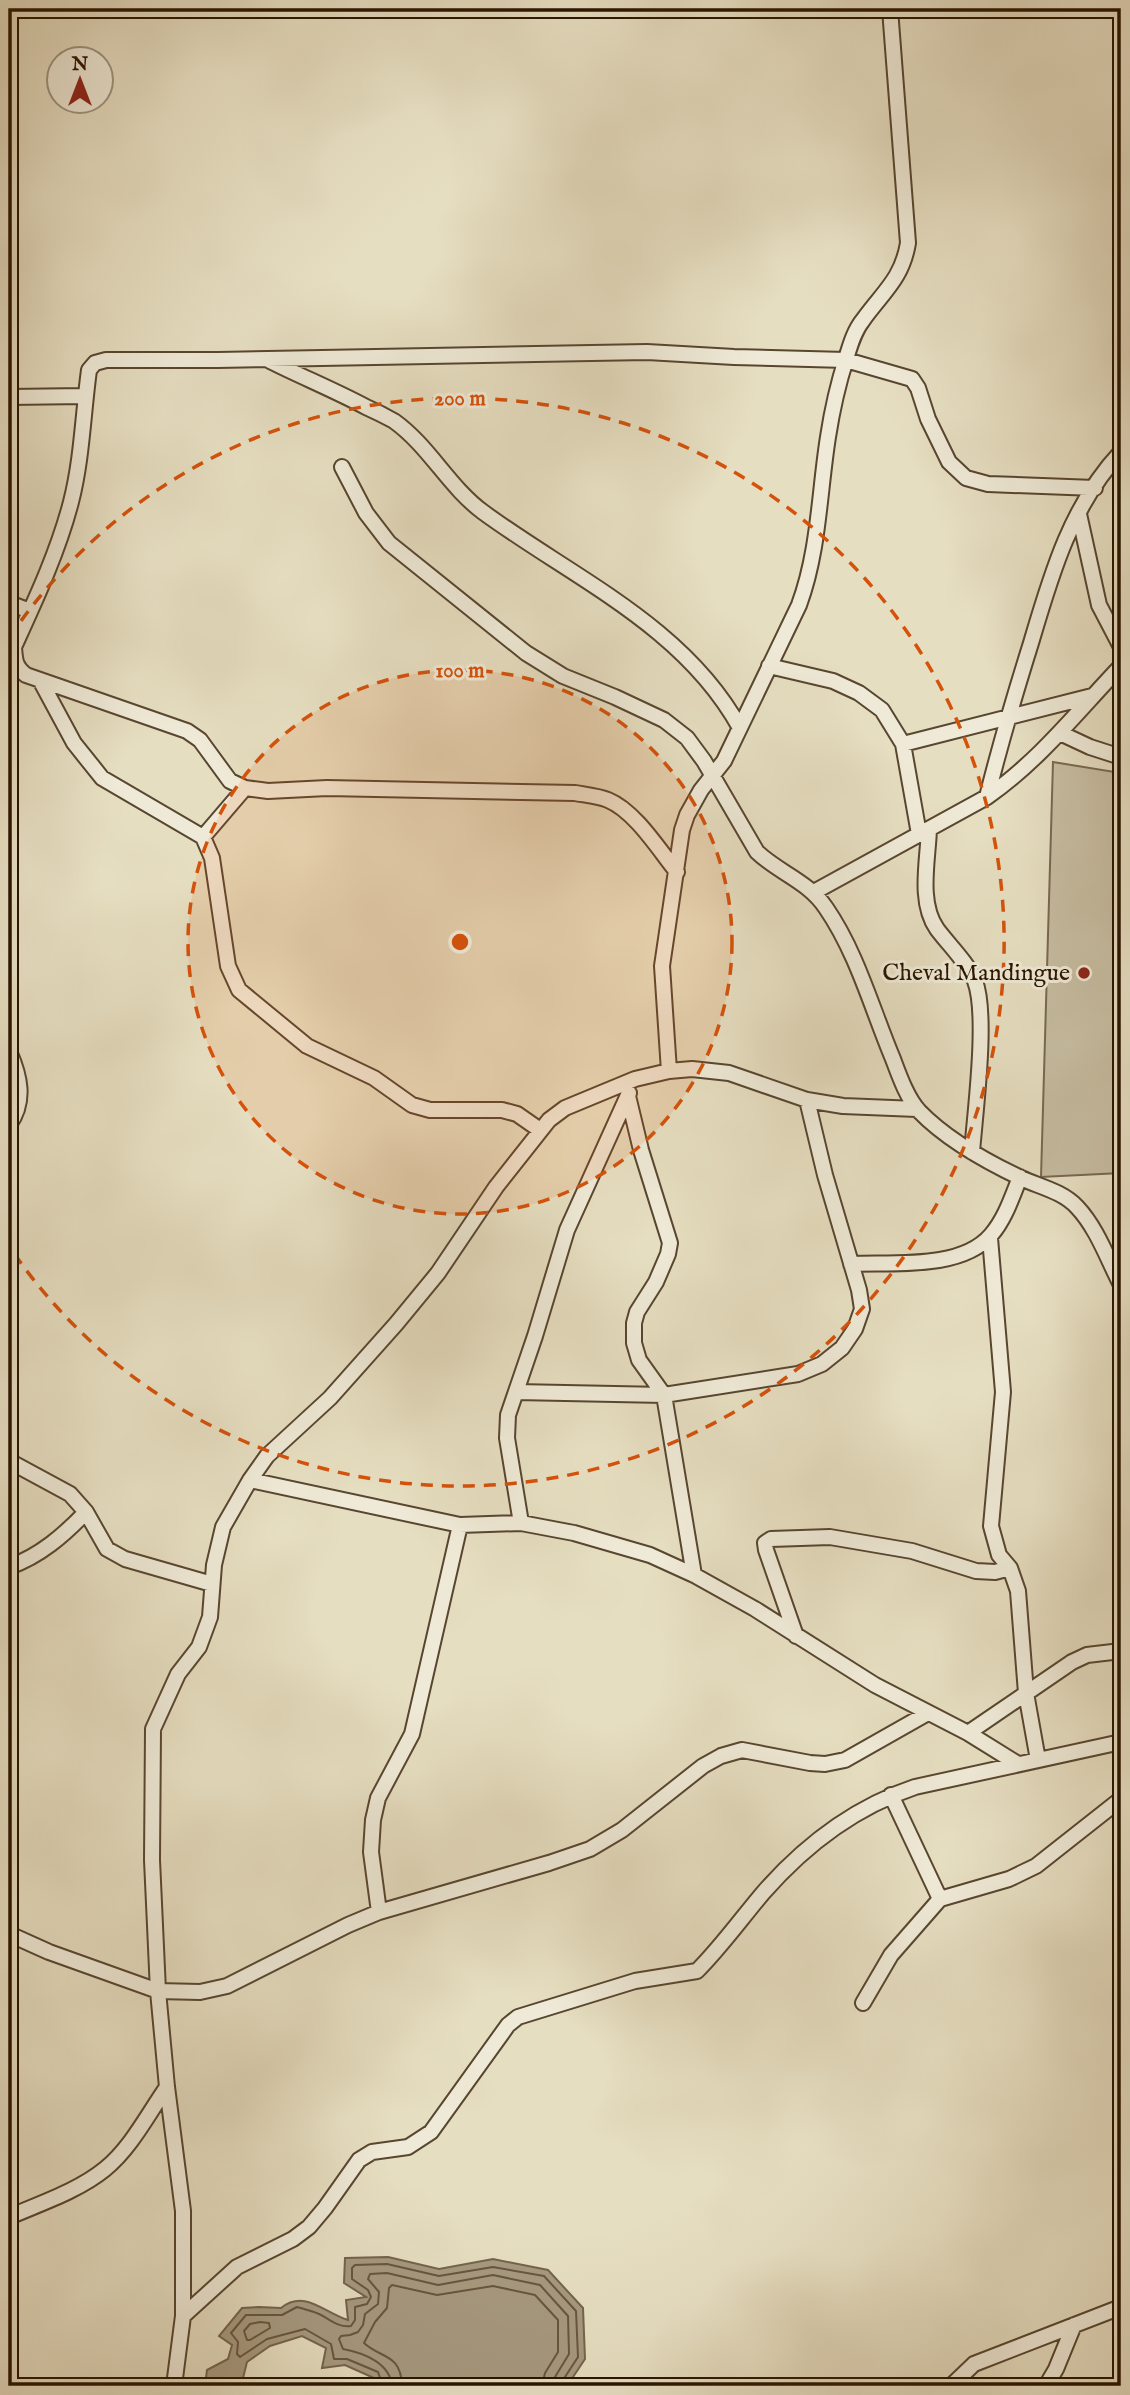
<svg xmlns="http://www.w3.org/2000/svg" width="1130" height="2395" viewBox="0 0 1130 2395" font-family="'IM FELL English',serif">
	<style>
		.green { fill: #c6bca0; stroke: #786850; stroke-width: 2 }
		.water { fill: #a6997f; stroke: #74644c; stroke-width: 2 }
		.lines { fill: none; stroke-linecap: round; stroke-linejoin: round }
		.shore { stroke: #685640; stroke-width: 2 }
		.street-casing { stroke: #584630; stroke-width: 18 }
		.street { stroke: #efead7; stroke-width: 14 }
		.ring { fill: none; stroke: #d5520b; stroke-width: 3.5; stroke-dasharray: 12 9 }
		.poi-dot { fill: #8f2418; stroke: #efead7; stroke-width: 2.5 }
		.labels { text-anchor: middle; dominant-baseline: central; stroke-width: 6; stroke-linejoin: round; paint-order: stroke }
		.poi-label { font-size: 24px; fill: #291400; stroke: #efead7; text-anchor: end }
		.centre { fill: #d5520b; stroke: #efead7; stroke-width: 3.5 }
		.ring-label { font-size: 21px; text-anchor: middle; font-weight: bold; fill: #d5520b; stroke: #efead7; stroke-width: 6; stroke-linejoin: round; paint-order: stroke }
	</style>
	<rect width="100%" height="100%" fill="#e6dec1"/>
	<filter id="stains"><feTurbulence type="fractalNoise" baseFrequency=".00286" numOctaves="4"/><feColorMatrix values="0 0 0 0 .2 0 0 0 0 .09 0 0 0 0 .02 0 0 0 .5 -.17"/></filter>
	<radialGradient id="worn" r=".72"><stop offset=".6" stop-color="#630" stop-opacity="0"/><stop offset="1" stop-color="#630" stop-opacity=".3"/></radialGradient>
	<path class="green" d="M 1053,762 L 1121,773 L 1121,1173 L 1041,1177 Z"/>
	<path class="water" d="M 388,2257 L 439,2269 L 493,2259 L 548,2270 L 583,2308 L 585,2359 L 567,2386 L 377,2386 L 374,2378 L 345,2365 L 322,2368 L 326,2348 L 302,2336 L 270,2346 L 247,2362 L 241,2386 L 205,2386 L 207,2370 L 228,2359 L 232,2345 L 219,2336 L 242,2308 L 259,2307 L 281,2308 C 305,2289 324,2313 348,2320 L 346,2300 L 366,2297 L 344,2283 L 345,2258 Z"/>
	<g class="lines">
		<path class="shore" d="M 260,2322 L 269,2323 L 270,2328 L 250,2340 L 247,2340 L 244,2331 L 250,2324 Z
			M 383,2386 L 378,2372 L 347,2359 L 334,2359 L 331,2344 L 305,2329 L 267,2339 L 240,2357 L 237,2354 L 238,2342 L 231,2333 L 246,2315 L 282,2315 L 297,2307 C 304,2309 312,2311 319,2314 C 330,2319 338,2328 351,2326 L 355,2320 L 355,2307 L 367,2304 L 371,2297 L 368,2290 L 352,2279 L 352,2268 L 355,2265 L 387,2264 L 439,2276 L 493,2267 L 544,2276 L 576,2311 L 578,2357 L 563,2380 L 562,2386
			M 392,2386 C 390,2363 364,2353 343,2349 L 339,2339 L 341,2336 L 350,2335 L 358,2332 L 363,2325 L 365,2314 L 378,2304 L 379,2292 L 368,2279 L 370,2274 L 387,2273 L 438,2285 L 493,2275 L 540,2285 L 568,2316 L 569,2354 L 555,2377 L 553,2386
			M 402,2386 C 401,2353 381,2359 364,2343 L 375,2322 L 387,2308 L 389,2288 L 392,2285 L 437,2295 L 493,2286 L 535,2295 L 558,2320 L 558,2352 L 545,2373 L 542,2386"/>
		<defs>
			<path id="street" d="M 270,361 C 302,377 334,390 366,407 C 375,411 385,416 394,421 C 429,446 449,487 483,512 C 573,578 684,626 740,728
				M 9,397 L 85,396
				M 342,467 L 366,513 L 389,543 L 526,653 L 563,676 L 615,697 L 664,720 L 687,738 L 704,761 L 757,852 C 779,873 808,881 826,908 C 857,953 872,1009 893,1059 C 899,1075 907,1098 919,1111 C 947,1140 985,1161 1021,1178 C 1040,1187 1062,1191 1077,1207 C 1097,1228 1108,1260 1121,1285
				M 1079,514 L 1099,605 L 1121,647
				M 9,603 L 30,611
				M 769,666 L 833,681 L 859,693 L 882,710 L 903,744 L 919,834
				M 40,680 L 74,743 L 102,778 L 203,837 L 212,858 L 228,966 L 239,990 L 307,1046 L 374,1078 L 412,1105 L 430,1110 L 502,1110 L 517,1114 L 540,1130
				M 1060,733 L 1090,747 L 1121,757
				M 903,744 L 1092,696
				M 987,797 C 1000,745 1015,694 1031,643 C 1051,575 1071,505 1121,452
				M 929,829 C 928,860 918,902 937,929 C 948,944 968,963 975,981 C 988,1015 975,1113 972,1152
				M 203,837 L 245,788
				M 677,872 C 659,850 635,811 608,800 C 598,796 586,795 575,793 L 327,788 L 268,791 L 245,788 L 230,781 L 200,740 L 187,731 L 26,675 C 15,667 15,660 14,647 C 35,601 58,552 71,502 C 82,459 83,414 89,370 L 95,363 L 106,360 L 218,360 L 647,352 L 734,357 L 846,360 L 912,379 L 918,388 L 928,419 L 949,462 L 966,478 L 988,484 L 1095,488
				M 814,892 L 987,797 C 1039,761 1078,711 1121,666
				M 9,1051 C 20,1076 26,1101 9,1125
				M 669,1071 L 692,1069 L 729,1073 L 807,1100 L 843,1106 L 917,1109
				M 628,1096 L 641,1150 L 670,1243 L 668,1254 L 656,1282 L 637,1312 L 634,1323 L 634,1343 L 639,1360 L 664,1395 L 694,1575
				M 990,1238 L 1003,1392 L 991,1526 L 999,1555 L 1010,1568 L 1018,1591 L 1026,1693 L 1038,1760
				M 851,1264 C 893,1262 961,1270 991,1235 C 1005,1219 1012,1197 1020,1177
				M 516,1392 L 664,1395 L 798,1374 L 822,1364 L 842,1348 L 855,1329 L 862,1309 L 859,1290 L 825,1175 L 807,1100
				M 9,1461 L 70,1494 L 86,1512 L 107,1549 L 125,1559 L 212,1584
				M 250,1480 L 460,1525 L 521,1523 L 574,1533 L 650,1555 L 694,1575 L 755,1609 L 875,1685 L 968,1733 L 1018,1764
				M 521,1523 L 507,1438 L 508,1415 L 535,1336 L 567,1230 L 629,1093
				M 9,1567 C 40,1556 64,1535 86,1512
				M 796,1636 L 766,1550 L 765,1543 L 771,1539 L 830,1537 L 912,1551 L 976,1571 L 995,1572 L 1010,1568
				M 968,1733 L 1072,1662 L 1087,1655 L 1121,1651
				M 891,1795 L 940,1899
				M 379,1912 L 371,1852 L 373,1820 L 378,1798 L 412,1734 L 460,1525
				M 9,1934 L 49,1952 L 158,1991 L 200,1992 L 227,1986 L 348,1925 L 379,1912 L 549,1863 L 590,1849 L 622,1830 L 703,1766 L 721,1756 L 742,1750 L 810,1763 L 825,1764 L 845,1760 L 928,1713
				M 863,2003 L 891,1955 L 940,1899 L 1009,1879 L 1036,1866 L 1121,1799
				M 9,2217 C 41,2203 78,2191 105,2169 C 131,2148 148,2114 167,2087
				M 183,2316 L 237,2267 L 293,2239 L 309,2227 L 325,2208 L 359,2160 L 372,2152 L 408,2147 L 431,2132 L 508,2025 L 518,2017 L 635,1981 L 697,1971 C 721,1947 741,1919 763,1893 C 804,1846 855,1807 915,1787 L 1121,1742
				M 174,2386 L 183,2316 L 183,2211 L 167,2087 L 158,1991 L 152,1860 L 153,1729 L 178,1674 L 199,1647 L 210,1617 L 214,1565 L 223,1527 L 250,1480 L 267,1456 L 330,1398 L 396,1324 L 438,1273 L 496,1187 L 549,1120 L 565,1108 L 635,1079 L 669,1071 L 662,966 L 682,830 L 687,815 L 701,790 L 724,761 L 799,605 C 819,551 819,494 828,437 C 832,411 838,384 846,359 C 850,346 854,331 863,320 C 883,292 902,279 908,243 L 890,9
				M 951,2386 L 974,2364 L 1121,2307
				M 1046,2386 L 1056,2369 L 1074,2325"/>
		</defs>
		<use href="#street" class="street-casing"/>
		<use href="#street" class="street"/>
	</g>
	<circle cx="460" cy="942" r="272" fill="#d5520b" fill-opacity=".12"/>
	<g class="ring">
		<circle cx="460" cy="942" r="272"/>
		<path d="M9 638A544 544 0 1 1 9 1246"/>
	</g>
	<circle class="poi-dot" cx="1084" cy="973" r="7"/>
	<g class="labels">
		<g class="poi-label">
			<text x="1070" y="973">Cheval Mandingue</text>
		</g>
	</g>
	<circle cx="460" cy="942" r="10" class="centre"/>
	<g class="ring-label">
		<text x="460" y="405">200 m</text>
		<text x="460" y="677">100 m</text>
	</g>
	<rect width="1130" height="2395" fill="none" stroke="#e6dec1" stroke-width="35"/>
	<rect x="10" y="10" width="1109" height="2374" fill="none" stroke="#291400" stroke-width="3.5"/>
	<rect x="18" y="18" width="1095" height="2360" fill="none" stroke="#291400" stroke-width="2"/>
	<g transform="translate(80 80)"><circle r="33" fill="#efead7" stroke="#a09481" stroke-width="2"/>
	<path d="M0-5L12 26L0 18L-12 26Z" fill="#8f2418"/>
	<text y="-10" font-size="19" font-weight="bold" text-anchor="middle" fill="#291400">N</text>
	</g>
	<rect width="100%" height="100%" filter="url(#stains)"/>
	<rect width="100%" height="100%" fill="url(#worn)"/>
</svg>
